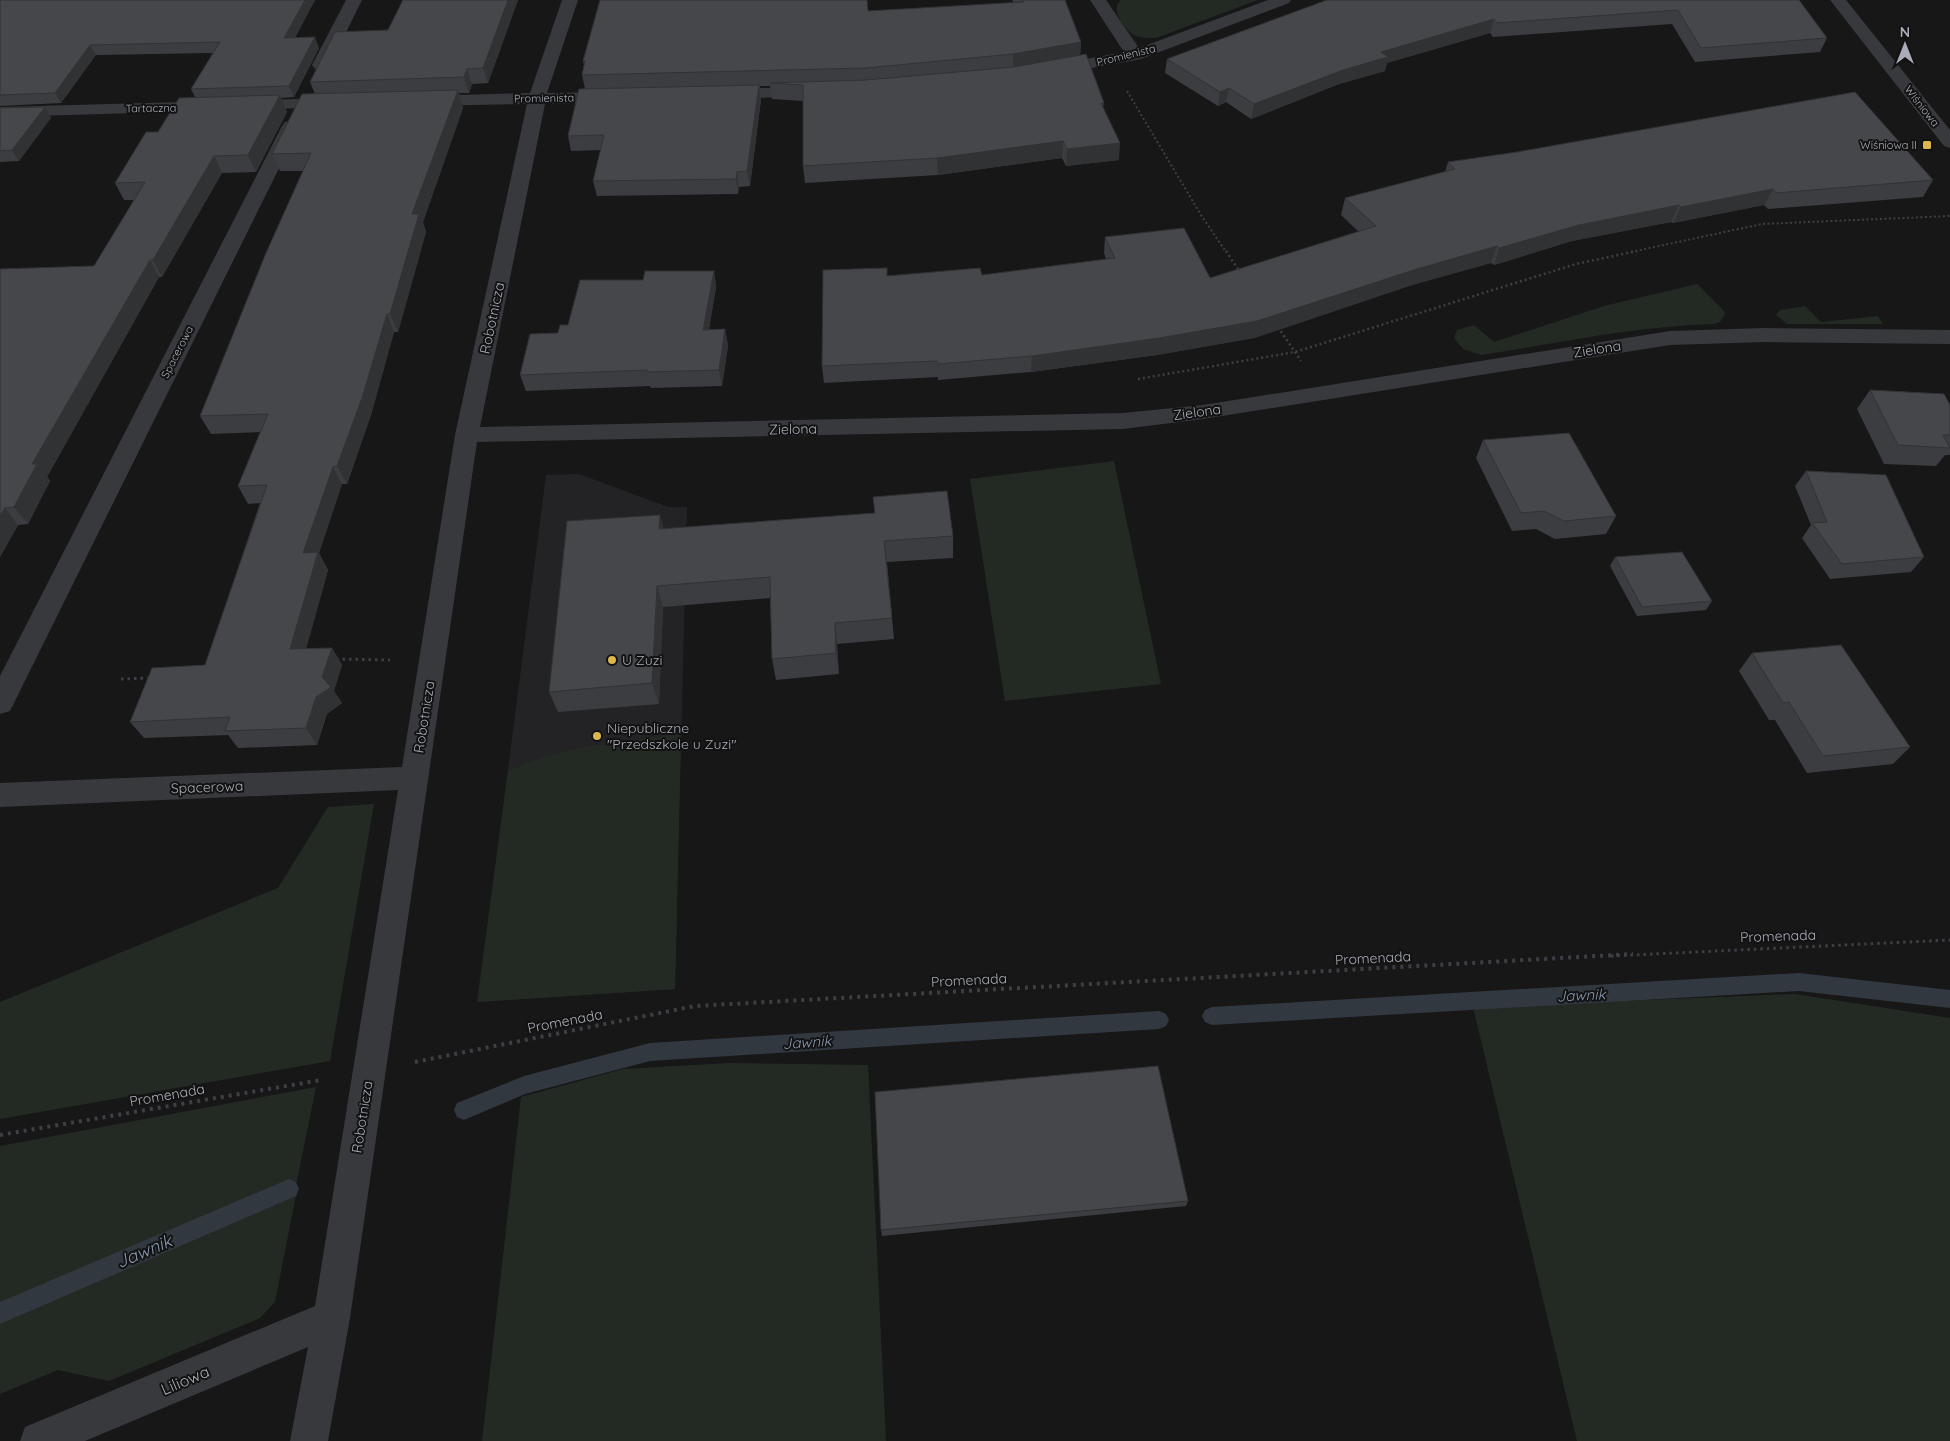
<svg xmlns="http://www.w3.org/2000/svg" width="1950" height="1441" viewBox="0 0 1950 1441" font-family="Quicksand,sans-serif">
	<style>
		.built { fill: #232325 }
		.green { fill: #232a24 }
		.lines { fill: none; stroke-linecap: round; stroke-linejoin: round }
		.stream { fill: #323840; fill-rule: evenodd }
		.path-far3 { stroke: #3e3f44; stroke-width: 2; stroke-dasharray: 2 2.5; stroke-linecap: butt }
		.path-far2 { stroke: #3e3f44; stroke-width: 2.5; stroke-dasharray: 2 3; stroke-linecap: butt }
		.path-far1 { stroke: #3e3f44; stroke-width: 3; stroke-dasharray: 2.5 4; stroke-linecap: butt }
		.path { stroke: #3e3f44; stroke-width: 4; stroke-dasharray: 3 5; stroke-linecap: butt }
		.minor { fill: #38393d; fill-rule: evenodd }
		.wall { fill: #3c3d40 }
		.shaded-wall { fill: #313234 }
		.building { fill: #46474b; stroke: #313234 }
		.poi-dot { fill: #dcb74b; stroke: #121213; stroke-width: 2 }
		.labels { text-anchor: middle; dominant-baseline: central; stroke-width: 4; stroke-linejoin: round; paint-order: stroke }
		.far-street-label { font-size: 11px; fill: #aaadb7; stroke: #121213 }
		.far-poi-label { font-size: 11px; fill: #aaadb7; stroke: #121213; text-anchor: end }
		.street-label { font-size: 14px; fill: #aaadb7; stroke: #121213 }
		.poi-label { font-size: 14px; fill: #aaadb7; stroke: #121213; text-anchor: start }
		.water-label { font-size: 15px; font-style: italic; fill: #8698ad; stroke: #121213 }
		.near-street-label { font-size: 16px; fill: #aaadb7; stroke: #121213 }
		.near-water-label { font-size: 18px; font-style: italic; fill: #8698ad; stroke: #121213 }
	</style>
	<rect width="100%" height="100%" fill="#171718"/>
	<path class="built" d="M 579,474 L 668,507 L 687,507 L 675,989 L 478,1002 L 546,475 Z"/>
	<path class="green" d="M 1121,0 L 1258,0 L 1156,38 C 1148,38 1138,38 1132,34 C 1123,27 1110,8 1121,0 Z
		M 1697,284 L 1723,310 L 1725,314 L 1720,322 L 1715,324 C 1636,326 1559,343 1481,355 L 1463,349 L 1454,338 L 1457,330 L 1474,325 L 1494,342 L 1604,306 Z
		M 1805,306 L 1821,322 L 1878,316 L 1883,324 L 1787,324 L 1776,315 L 1780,310 Z
		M 1114,461 L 1161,684 L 1005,701 L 970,479 Z
		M 681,733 L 675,989 L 477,1002 L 508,771 L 541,758 L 574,749 Z
		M 374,804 L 330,1061 L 0,1119 L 0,1002 L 278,888 L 328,807 Z
		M 1795,994 L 1950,1018 L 1950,1441 L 1577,1441 L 1473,1007 Z
		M 729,1063 L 868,1065 L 886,1441 L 482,1441 L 521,1097 L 623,1069 Z
		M 316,1087 L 297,1181 L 0,1306 L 0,1146 Z
		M 296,1195 L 275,1302 L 260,1318 L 109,1381 L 58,1370 L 0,1394 L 0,1322 Z"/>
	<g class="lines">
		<path class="stream" d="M 1799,973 L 1950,990 L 1950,1008 L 1799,991 L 1212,1025 L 1205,1022 L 1202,1016 L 1205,1010 L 1212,1007 Z
			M 1159,1011 L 1166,1014 L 1169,1020 L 1166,1026 L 1159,1029 L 650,1061 L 525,1094 L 464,1120 L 457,1117 L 454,1110 L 457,1103 L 524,1076 L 650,1043 Z
			M 289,1179 L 296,1182 L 299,1189 L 296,1196 L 0,1324 L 0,1302 Z"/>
		<path class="path-far3" d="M 1127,91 L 1201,215 L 1226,252
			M 1631,252 L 1762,224 L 1950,216"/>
		<path class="path-far2" d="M 1226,251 L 1240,272
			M 1278,327 L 1301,361
			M 1138,379 L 1295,352 L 1576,264 L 1637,251"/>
		<path class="path-far1" d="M 336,659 L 390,660
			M 121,679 L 152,678
			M 1611,956 L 1950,940"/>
		<path class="path" d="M 415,1062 L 695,1006 L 1633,954
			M 0,1135 L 321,1080"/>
		<path class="minor" d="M 346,0 L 362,0 L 330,65 L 327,69 L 321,70 L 315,69 L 312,65 Z
			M 562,0 L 578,0 L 547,93 L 614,92 L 620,93 L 623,97 L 620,101 L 614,102 L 545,104 L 480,427 L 1123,413 L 1203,405 L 1670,331 L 1765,328 L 1950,330 L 1950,344 L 1765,342 L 1670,345 L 1203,419 L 1123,429 L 477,442 L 350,1318 L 328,1441 L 290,1441 L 308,1347 L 85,1441 L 20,1441 L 25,1427 L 315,1306 L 398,790 L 0,807 L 0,783 L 402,767 L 455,435 L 527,104 L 423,106 L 417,105 L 414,101 L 417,97 L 423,96 L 530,93 Z
			M 1090,0 L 1106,0 L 1139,48 L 1268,0 L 1291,0 L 1289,3 L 1141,59 L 1054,75 L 1048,74 L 1045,70 L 1048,66 L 1124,52 Z
			M 1830,0 L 1846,0 L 1950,130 L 1950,148 L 1944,146 Z
			M 809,87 L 815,88 L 818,92 L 815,96 L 722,99 L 716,98 L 713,94 L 716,90 L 722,89 Z
			M 335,98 L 341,99 L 344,103 L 341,107 L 0,117 L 0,107 Z
			M 291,121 L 297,122 L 300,126 L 14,703 L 10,711 L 0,714 L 0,676 L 282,126 L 285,122 Z"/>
	</g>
	<path class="wall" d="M 0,0 L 315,0 L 295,38 L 319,48 L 294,97 L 281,98 L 287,112 L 256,172 L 222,173 L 162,277 L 159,277 L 47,477 L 50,481 L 28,524 L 18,525 L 0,557 L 0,269 L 94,266 L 134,200 L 124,200 L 115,183 L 158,132 L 195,97 L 191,89 L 213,53 L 96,55 L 61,103 L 0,106 Z
		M 403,0 L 518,0 L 488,83 L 472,84 L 469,93 L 459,93 L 463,108 L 423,222 L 426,232 L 398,332 L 394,332 L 371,415 L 347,484 L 342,484 L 319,553 L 328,570 L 306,649 L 332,648 L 342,665 L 334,691 L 342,703 L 327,714 L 317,745 L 238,748 L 228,735 L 144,738 L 130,722 L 205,665 L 260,503 L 248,504 L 238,486 L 260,432 L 211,434 L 200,416 L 303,171 L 280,171 L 272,154 L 315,94 L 310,82 L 388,30 Z
		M 1012,0 L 1065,0 L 1081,42 L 1080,55 L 1104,103 L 1103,108 L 1119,160 L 1066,166 L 1062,158 L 938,175 L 805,183 L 803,166 L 803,101 L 772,99 L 770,86 L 760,86 L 761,100 L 750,186 L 739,187 L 738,194 L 597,196 L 593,181 L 601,150 L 571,151 L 568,136 L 585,89 L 582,75 L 584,65 L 583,61 L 868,11 L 1014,3 Z
		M 1327,0 L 1799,0 L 1827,38 L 1820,52 L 1695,62 L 1672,24 L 1493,37 L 1490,33 L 1387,63 L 1385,71 L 1339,84 L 1251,119 L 1226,102 L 1218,106 L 1165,73 L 1167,59 Z
		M 45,107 L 51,118 L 19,161 L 0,162 L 0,108 Z
		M 1448,162 L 1933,180 L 1923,197 L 1768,209 L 1764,205 L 1673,223 L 1671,222 L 1572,241 L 1494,265 L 1491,263 L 1412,285 L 1254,338 L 1157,355 L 1031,372 L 938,380 L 938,377 L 824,383 L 822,366 L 887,276 L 982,275 L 1106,259 L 1104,253 L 1105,237 L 1210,278 L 1359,232 L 1341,215 L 1345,198 L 1445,172 Z
		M 714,271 L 716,287 L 709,330 L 725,329 L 728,346 L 722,386 L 651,388 L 650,386 L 526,391 L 520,375 L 558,333 L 568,325 L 643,280 Z
		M 1870,390 L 1950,405 L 1950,455 L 1945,455 L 1936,466 L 1884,464 L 1857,409 Z
		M 1483,440 L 1616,516 L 1606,534 L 1555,539 L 1536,529 L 1512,531 L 1476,458 Z
		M 1806,471 L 1924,557 L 1911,572 L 1830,579 L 1802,538 L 1811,525 L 1795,486 Z
		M 664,529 L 953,536 L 953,558 L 887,562 L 894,639 L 837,644 L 839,674 L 776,680 L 772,659 L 770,598 L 663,607 L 659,704 L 558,712 L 549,692 Z
		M 1615,557 L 1712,601 L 1706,610 L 1637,616 L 1610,566 Z
		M 1752,653 L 1910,747 L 1893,764 L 1807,773 L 1775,720 L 1769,720 L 1739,671 Z
		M 1188,1201 L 1186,1206 L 882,1236 L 881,1230 Z"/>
	<path class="shaded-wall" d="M 305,0 L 315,0 L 289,48 L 284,38 Z
		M 508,0 L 518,0 L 488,83 L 483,68 Z
		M 1494,19 L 1490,33 L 1387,63 L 1385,71 L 1339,84 L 1251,119 L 1254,104 L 1381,52 Z
		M 315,37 L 319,48 L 294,97 L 289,86 Z
		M 1081,42 L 1080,58 L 1013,69 L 1013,54 Z
		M 90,45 L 96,55 L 61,103 L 55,93 Z
		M 467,69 L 472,84 L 469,93 L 464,77 Z
		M 759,85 L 761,100 L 750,186 L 747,171 Z
		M 1229,88 L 1226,102 L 1218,106 L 1220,92 Z
		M 458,90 L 463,108 L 423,222 L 426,232 L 398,332 L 390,314 L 412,214 Z
		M 280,95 L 287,112 L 256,172 L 248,155 Z
		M 45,107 L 51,118 L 19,161 L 12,150 Z
		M 1063,141 L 1062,158 L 938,175 L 937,158 Z
		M 1120,143 L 1119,160 L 1066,166 L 1067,149 Z
		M 214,156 L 222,173 L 162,277 L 153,260 Z
		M 737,172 L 739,187 L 738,194 L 736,179 Z
		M 1773,189 L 1764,205 L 1673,223 L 1681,207 Z
		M 1679,205 L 1671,222 L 1572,241 L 1494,265 L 1499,248 L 1579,225 Z
		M 1497,246 L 1491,263 L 1412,285 L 1254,338 L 1157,355 L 1031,372 L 1032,356 L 1417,269 Z
		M 150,260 L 159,277 L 47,477 L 50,481 L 28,524 L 14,507 L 32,464 Z
		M 714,271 L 716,287 L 706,346 L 703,330 Z
		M 387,314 L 394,332 L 371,415 L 347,484 L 337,466 Z
		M 725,329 L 728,346 L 722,386 L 719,370 Z
		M 333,467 L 342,484 L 319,553 L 328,570 L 301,667 L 290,649 L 303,553 Z
		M 5,508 L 18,525 L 0,557 L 0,516 Z
		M 660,515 L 666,537 L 659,529 Z
		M 657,586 L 663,607 L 659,704 L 652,683 Z
		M 835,623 L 837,644 L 839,674 L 836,653 Z
		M 332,648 L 342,665 L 334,691 L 342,703 L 327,714 L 317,745 L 306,728 Z"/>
	<path class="building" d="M 0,0 L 305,0 L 284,38 L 315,37 L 289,86 L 191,89 L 220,42 L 90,45 L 55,93 L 0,95 Z
		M 403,0 L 508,0 L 483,68 L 467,69 L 464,77 L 310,82 L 335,32 L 388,30 Z
		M 600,0 L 867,0 L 868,11 L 1024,2 L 1022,0 L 1065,0 L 1081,42 L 1013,54 L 866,68 L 582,75 L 585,61 L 583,61 Z
		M 1327,0 L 1799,0 L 1827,38 L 1701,48 L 1678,10 L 1497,23 L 1494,19 L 1381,52 L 1388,57 L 1343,70 L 1254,104 L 1229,88 L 1220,92 L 1167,59 Z
		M 1086,54 L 1104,103 L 1101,103 L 1120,143 L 1067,149 L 1063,141 L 937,158 L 803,166 L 803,85 L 770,83 L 866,80 L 1014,67 Z
		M 759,85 L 747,171 L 737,172 L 736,179 L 593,181 L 604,135 L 568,136 L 579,89 Z
		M 458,90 L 412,214 L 419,214 L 390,314 L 387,314 L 362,398 L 337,466 L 333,467 L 303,553 L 318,552 L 290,649 L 332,648 L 322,677 L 331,687 L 316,697 L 306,728 L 225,731 L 230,717 L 130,722 L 152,668 L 205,665 L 267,485 L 238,486 L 268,414 L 200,416 L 266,253 L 311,153 L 272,154 L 302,94 Z
		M 1855,92 L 1933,180 L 1776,193 L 1773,189 L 1681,207 L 1679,205 L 1579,225 L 1499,248 L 1497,246 L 1417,269 L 1257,321 L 1159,338 L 1032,356 L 938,364 L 937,361 L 822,366 L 823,270 L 887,268 L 887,276 L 980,268 L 982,275 L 1115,258 L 1105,237 L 1184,228 L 1210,278 L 1376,226 L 1345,198 L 1455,169 L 1448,162 L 1517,152 Z
		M 280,95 L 248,155 L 214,156 L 153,260 L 150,260 L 32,464 L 37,464 L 14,507 L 5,508 L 0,516 L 0,269 L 94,266 L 145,182 L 115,183 L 146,132 L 158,132 L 179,98 Z
		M 45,107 L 12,150 L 0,151 L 0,108 Z
		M 645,271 L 714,271 L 703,330 L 725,329 L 719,370 L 647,372 L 647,370 L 520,375 L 530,334 L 558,333 L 560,325 L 568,325 L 580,280 L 643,280 Z
		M 1870,390 L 1944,394 L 1950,405 L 1950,435 L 1943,435 L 1950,448 L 1898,445 Z
		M 1569,433 L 1616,516 L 1564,521 L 1544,511 L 1521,513 L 1483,440 Z
		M 1806,471 L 1886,475 L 1924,557 L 1842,564 L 1812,523 L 1827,522 Z
		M 947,491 L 953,536 L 884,541 L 892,618 L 835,623 L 836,653 L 772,659 L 770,577 L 657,586 L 652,683 L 549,692 L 567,521 L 660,515 L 659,529 L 875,513 L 873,497 Z
		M 1682,552 L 1712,601 L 1642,607 L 1615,557 Z
		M 1841,645 L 1910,747 L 1823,756 L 1789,702 L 1783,703 L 1752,653 Z
		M 1158,1066 L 1188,1201 L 881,1230 L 875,1092 Z"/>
	<g class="poi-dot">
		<rect x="1922" y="140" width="10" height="10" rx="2.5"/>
		<circle cx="612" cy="660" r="5"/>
		<circle cx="597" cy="736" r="5"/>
	</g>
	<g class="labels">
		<g class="far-street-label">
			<text transform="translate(1126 55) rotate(-14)">Promienista</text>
			<text transform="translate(544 98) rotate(-1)">Promienista</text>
			<text transform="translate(1922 106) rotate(52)">Wiśniowa</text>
			<text transform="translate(151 108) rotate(-1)">Tartaczna</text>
			<text transform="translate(177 352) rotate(-63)">Spacerowa</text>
		</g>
		<g class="far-poi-label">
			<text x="1917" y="145">Wiśniowa II</text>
		</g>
		<g class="street-label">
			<text transform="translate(492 318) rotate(-78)">Robotnicza</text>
			<text transform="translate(1597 349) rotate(-9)">Zielona</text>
			<text transform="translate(1197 412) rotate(-8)">Zielona</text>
			<text transform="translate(793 429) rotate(-1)">Zielona</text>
			<text transform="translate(424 717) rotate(-81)">Robotnicza</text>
			<text transform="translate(207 787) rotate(-2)">Spacerowa</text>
			<text transform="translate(1778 936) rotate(-2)">Promenada</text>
			<text transform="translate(1373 958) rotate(-3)">Promenada</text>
			<text transform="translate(969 980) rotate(-3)">Promenada</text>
			<text transform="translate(565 1021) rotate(-11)">Promenada</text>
			<text transform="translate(167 1095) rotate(-10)">Promenada</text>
			<text transform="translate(362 1117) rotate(-81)">Robotnicza</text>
		</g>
		<g class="poi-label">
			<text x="622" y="660">U Zuzi</text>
			<text x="607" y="728">Niepubliczne<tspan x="607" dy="16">"Przedszkole u Zuzi"</tspan></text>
		</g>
		<g class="water-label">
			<text transform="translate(1581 995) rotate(-3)">Jawnik</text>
			<text transform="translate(807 1042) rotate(-4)">Jawnik</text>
		</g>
		<g class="near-street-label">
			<text transform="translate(185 1380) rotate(-23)">Liliowa</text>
		</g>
		<g class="near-water-label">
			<text transform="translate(144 1251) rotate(-23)">Jawnik</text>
		</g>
	</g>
	<g transform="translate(1905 45)" stroke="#121213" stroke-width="4" paint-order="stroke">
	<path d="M0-4L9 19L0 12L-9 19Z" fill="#aaadb7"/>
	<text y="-8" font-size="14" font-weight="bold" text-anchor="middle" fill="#aaadb7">N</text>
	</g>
</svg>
